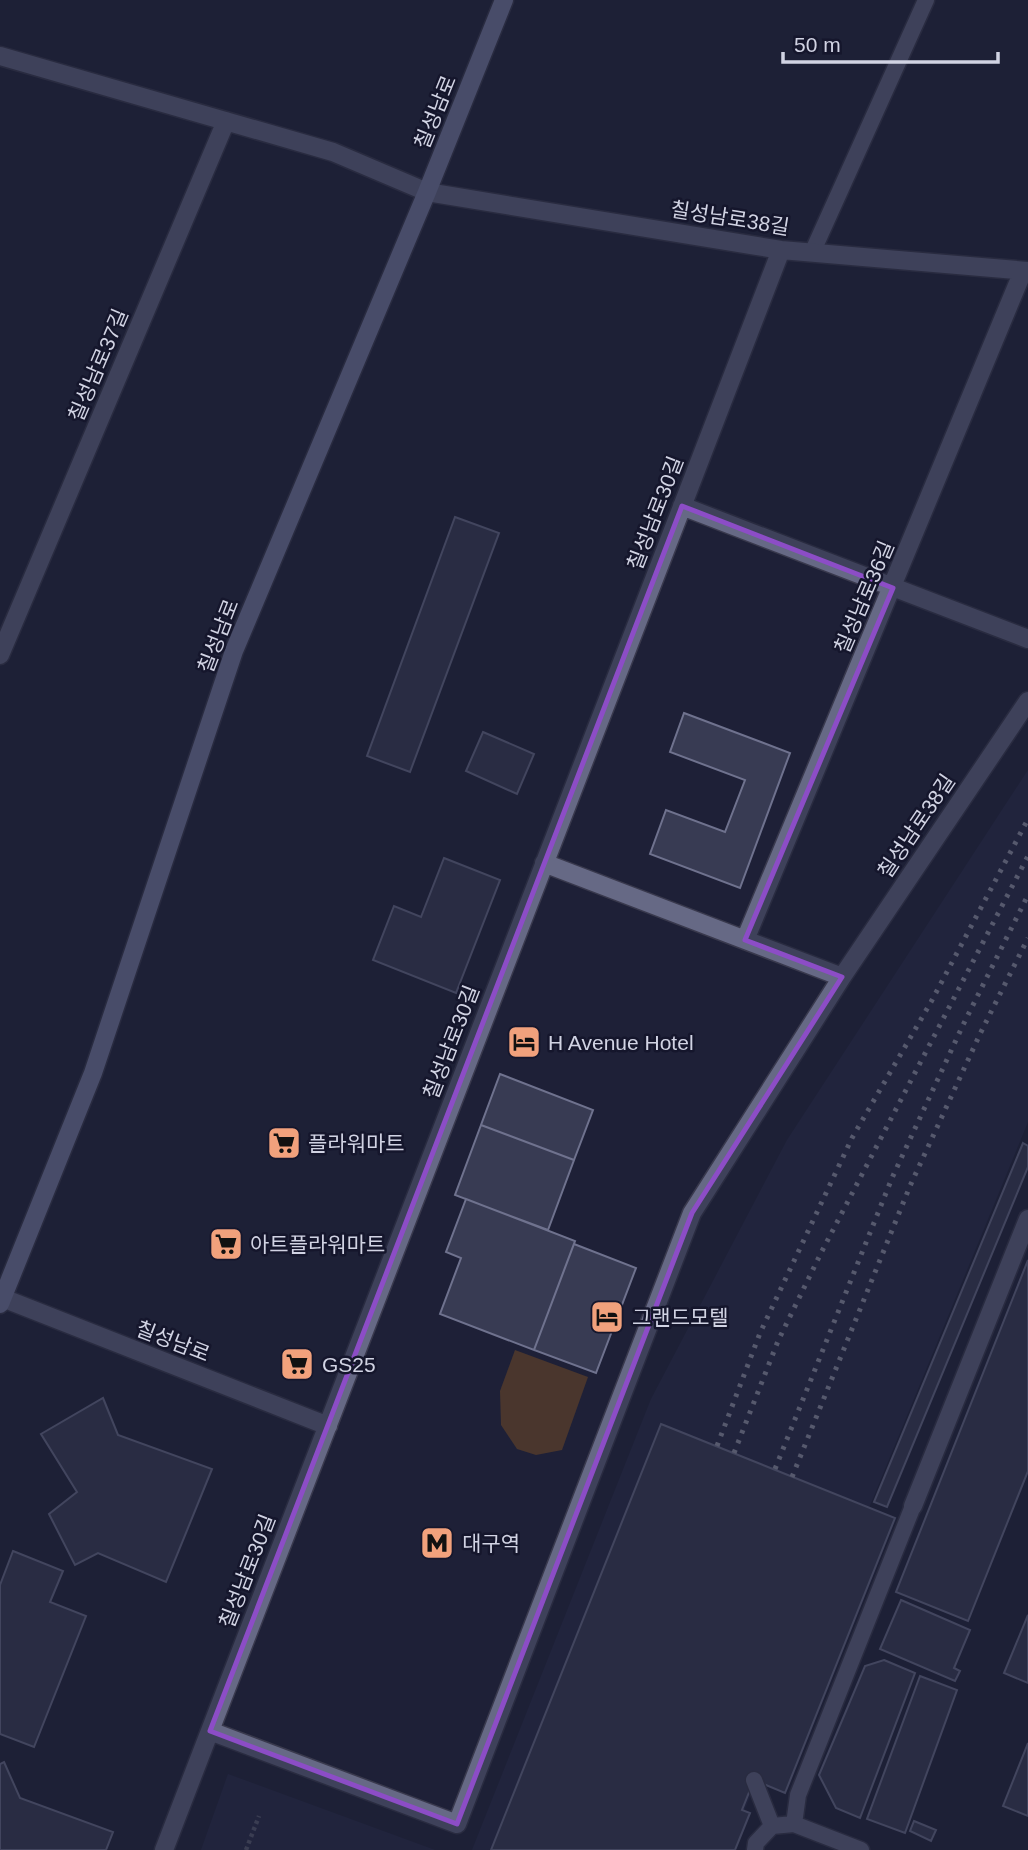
<svg xmlns="http://www.w3.org/2000/svg" width="1028" height="1850" viewBox="0 0 1028 1850" font-family="Arial,'Noto Sans KR',sans-serif">
	<style>
		.built { fill: #272946 }
		.green { fill: #4a362d }
		.building { fill: #383b53; stroke: #6f728e; stroke-width: 2 }
		.lines { fill: none; stroke-linecap: round; stroke-linejoin: round }
		.lane-casing { stroke: #39394d; stroke-width: 19 }
		.street-casing { stroke: #39394d; stroke-width: 21 }
		.secondary-casing { stroke: #39394d; stroke-width: 21 }
		.path { stroke: #5d5f73; stroke-width: 4.5; stroke-dasharray: 3.5 3.5; stroke-linecap: butt }
		.lane { stroke: #666985; stroke-width: 16 }
		.street { stroke: #666985; stroke-width: 18 }
		.secondary { stroke: #7c80a6; stroke-width: 18 }
		.rail { stroke: #9b9daf; stroke-width: 5; stroke-dasharray: 3.5 7; stroke-linecap: butt }
		.marked { fill: none; stroke: #8c4dc6; stroke-width: 5; stroke-linejoin: round }
		.labels { text-anchor: middle; dominant-baseline: central; stroke-width: 5; stroke-linejoin: round; paint-order: stroke }
		.street-label { font-size: 21px; fill: #d1d3e3; stroke: #15162c }
		.poi-label { font-size: 21px; fill: #d1d3e3; stroke: #15162c; text-anchor: start }
	</style>
	<rect width="100%" height="100%" fill="#1e2037"/>
	<path class="built" d="M 1028,770 L 1028,1122 L 728,1850 L 472,1850 L 651,1399 L 787,1140 Z
		M 228,1774 L 435,1850 L 201,1850 Z"/>
	<path class="green" d="M 515,1350 L 588,1377 L 562,1450 L 536,1455 L 517,1449 L 501,1425 L 500,1391 Z"/>
	<path class="building" d="M 455,517 L 499,533 L 410,772 L 367,756 Z
		M 684,713 L 790,753 L 740,888 L 650,854 L 666,810 L 725,832 L 745,780 L 670,752 Z
		M 483,732 L 534,754 L 517,794 L 466,771 Z
		M 444,858 L 500,880 L 456,993 L 373,960 L 394,906 L 421,917 Z
		M 500,1074 L 593,1110 L 574,1160 L 481,1125 Z
		M 481,1125 L 574,1160 L 548,1230 L 455,1195 Z
		M 1023,1143 L 1028,1146 L 1028,1167 L 887,1507 L 874,1502 Z
		M 466,1199 L 575,1241 L 534,1350 L 440,1314 L 461,1258 L 446,1252 Z
		M 574,1244 L 636,1268 L 596,1373 L 534,1350 Z
		M 1028,1260 L 1028,1471 L 968,1621 L 896,1592 Z
		M 103,1398 L 118,1435 L 212,1469 L 166,1582 L 98,1553 L 75,1565 L 49,1514 L 77,1492 L 41,1434 Z
		M 661,1424 L 895,1518 L 785,1793 L 754,1780 L 742,1810 L 750,1813 L 735,1850 L 491,1850 Z
		M 13,1551 L 63,1571 L 50,1602 L 86,1616 L 34,1747 L 0,1734 L 0,1585 Z
		M 901,1600 L 970,1630 L 954,1668 L 960,1671 L 955,1681 L 880,1649 Z
		M 1028,1615 L 1028,1683 L 1004,1673 Z
		M 884,1660 L 915,1673 L 860,1818 L 836,1808 L 819,1775 L 865,1666 Z
		M 920,1676 L 957,1690 L 905,1833 L 867,1819 Z
		M 1028,1743 L 1028,1816 L 1003,1806 Z
		M 4,1762 L 20,1798 L 113,1832 L 106,1850 L 0,1850 L 0,1764 Z
		M 914,1821 L 936,1830 L 931,1841 L 910,1831 Z"/>
	<g class="lines">
		<defs>
			<path id="lane" d="M 812,253 L 926,0
				M 754,1780 L 772,1826
				M 794,1824 L 798,1795 L 913,1506
				M 755,1850 L 756,1843 L 772,1826 L 794,1824 L 861,1850"/>
			<path id="street" d="M 0,56 L 333,152 L 427,192 L 781,250 L 1028,271
				M 682,506 L 1028,639
				M 0,655 L 226,121
				M 544,863 L 842,977
				M 745,940 L 1023,271
				M 0,1297 L 328,1426
				M 913,1506 L 1028,1219
				M 210,1731 L 457,1824 L 692,1213 L 842,977 L 1028,701
				M 164,1850 L 781,250"/>
			<path id="secondary" d="M 0,1304 L 93,1073 L 234,651 L 427,192 L 504,0"/>
		</defs>
		<use href="#lane" class="lane-casing"/>
		<use href="#street" class="street-casing"/>
		<use href="#secondary" class="secondary-casing"/>
		<path class="path" d="M 246,1850 L 259,1816"/>
		<use href="#lane" class="lane"/>
		<use href="#street" class="street"/>
		<use href="#secondary" class="secondary"/>
		<path class="rail" d="M 717,1446 L 760,1333 L 852,1138 L 931,1002 L 1028,819
			M 734,1453 L 778,1341 L 821,1253 L 1028,856
			M 775,1469 L 892,1178 L 963,1025 L 1028,895
			M 792,1477 L 910,1186 L 980,1034 L 1028,938"/>
	</g>
	<path d="M0 0H1028V1850H0ZM 682,506 L 893,588 L 745,940 L 842,977 L 692,1213 L 457,1824 L 210,1731 Z" fill="#1e2037" fill-opacity=".55" fill-rule="evenodd"/>
	<path class="marked" d="M 682,506 L 893,588 L 745,940 L 842,977 L 692,1213 L 457,1824 L 210,1731 Z"/>
	<defs>
		<symbol id="hotel-square" viewBox="-11 -11 22 22"><rect x="-9" y="-9" width="18" height="18" rx="4" fill="#f1a17c" stroke="#15162c"/><path d="M-6-4.5h1.5V1H6V5H4.5V3h-9V5H-6ZM-4 0a1.8 1.8 0 1 1 3.6 0ZM.5 0V-2.5h3Q6-2.5 6 0Z" fill="#111"/></symbol>
		<symbol id="supermarket-square" viewBox="-11 -11 22 22"><rect x="-9" y="-9" width="18" height="18" rx="4" fill="#f1a17c" stroke="#15162c"/><path d="M-6-5.5h2.5l.6 2H6L4.5 2H-2.5L-4.4-4H-6ZM-1.5 3.2a1.3 1.3 0 1 0 .1 0ZM3 3.2a1.3 1.3 0 1 0 .1 0Z" fill="#111"/></symbol>
		<symbol id="metro-square" viewBox="-11 -11 22 22"><rect x="-9" y="-9" width="18" height="18" rx="4" fill="#f1a17c" stroke="#15162c"/><path d="M-5.5 5V-5H-3L0 0L3-5H5.5V5H3V-.5L0 4L-3-.5V5Z" fill="#111"/></symbol>
	</defs>
	<g fill-rule="evenodd">
		<use href="#hotel-square" x="505" y="1023" width="38" height="38"/>
		<use href="#supermarket-square" x="265" y="1124" width="38" height="38"/>
		<use href="#supermarket-square" x="207" y="1225" width="38" height="38"/>
		<use href="#hotel-square" x="588" y="1298" width="38" height="38"/>
		<use href="#supermarket-square" x="278" y="1345" width="38" height="38"/>
		<use href="#metro-square" x="418" y="1524" width="38" height="38"/>
	</g>
	<g class="labels">
		<g class="street-label">
			<text transform="translate(435 112) rotate(-68)">칠성남로</text>
			<text transform="translate(730 218) rotate(9)">칠성남로38길</text>
			<text transform="translate(98 365) rotate(-67)">칠성남로37길</text>
			<text transform="translate(655 513) rotate(-69)">칠성남로30길</text>
			<text transform="translate(864 597) rotate(-67)">칠성남로36길</text>
			<text transform="translate(218 636) rotate(-69)">칠성남로</text>
			<text transform="translate(916 826) rotate(-56)">칠성남로38길</text>
			<text transform="translate(451 1042) rotate(-69)">칠성남로30길</text>
			<text transform="translate(173 1341) rotate(21)">칠성남로</text>
			<text transform="translate(247 1571) rotate(-69)">칠성남로30길</text>
		</g>
		<g class="poi-label">
			<text x="548" y="1042">H Avenue Hotel</text>
			<text x="308" y="1143">플라워마트</text>
			<text x="250" y="1244">아트플라워마트</text>
			<text x="632" y="1317">그랜드모텔</text>
			<text x="322" y="1364">GS25</text>
			<text x="462" y="1543">대구역</text>
		</g>
	</g>
	<path d="M783 52v10h215v-10" fill="none" stroke="#d1d3e3" stroke-width="3.5"/>
	<text x="794" y="52" font-size="21" fill="#d1d3e3" stroke="#15162c" stroke-width="5" paint-order="stroke">50 m</text>
</svg>
